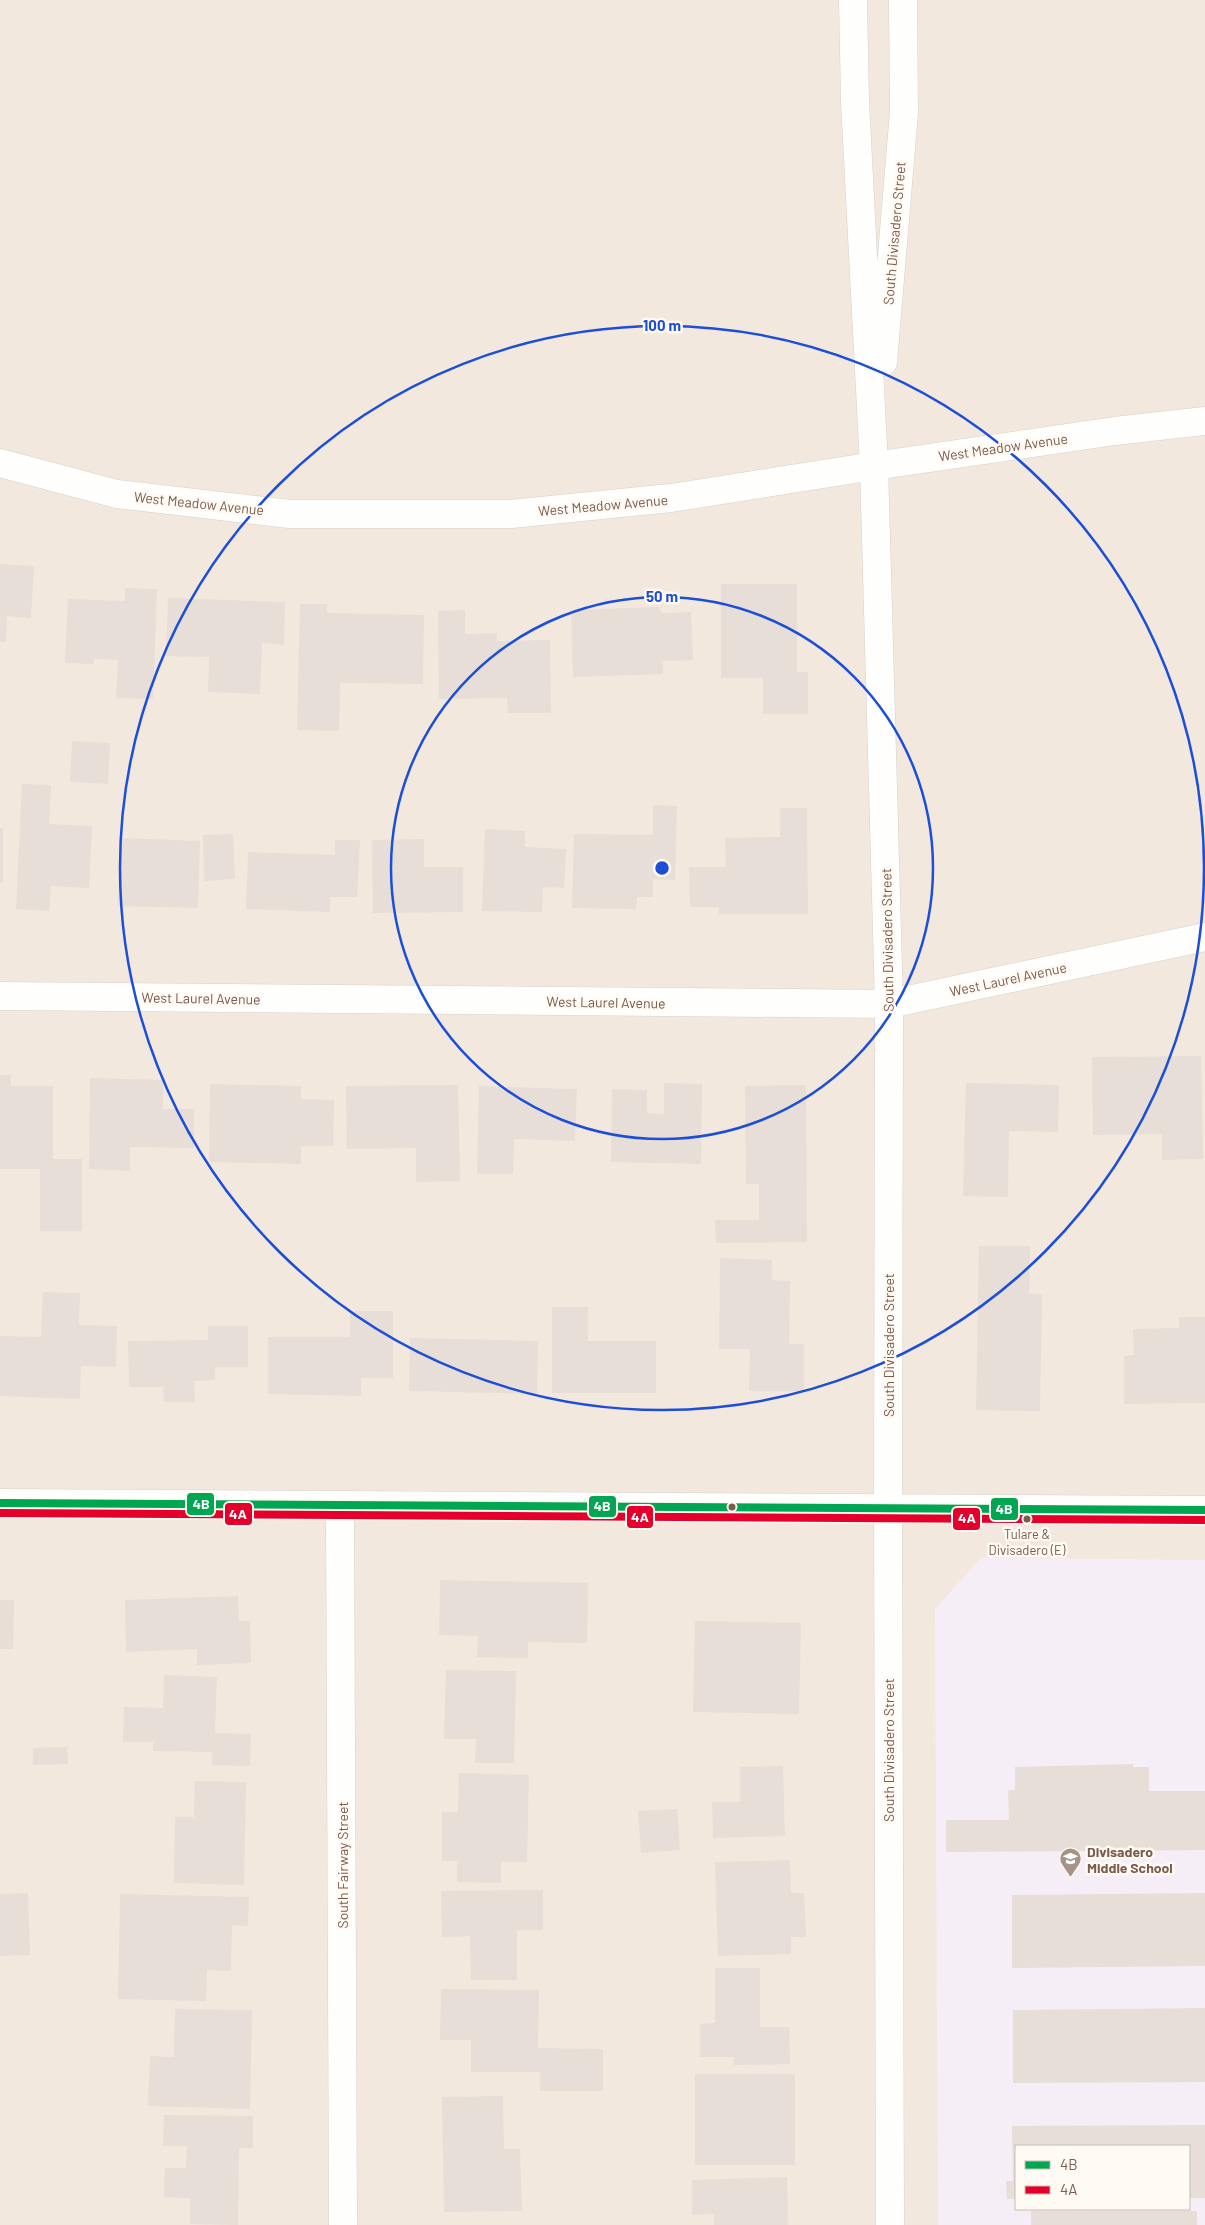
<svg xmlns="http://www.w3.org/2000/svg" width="1205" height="2225" viewBox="0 0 1205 2225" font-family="Barlow,sans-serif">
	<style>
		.residential { fill: #f2e8de; fill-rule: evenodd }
		.education { fill: #f6eef6; fill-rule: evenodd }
		.building { fill: #e6ded7 }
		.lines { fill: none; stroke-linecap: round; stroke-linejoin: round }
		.minor-casing { stroke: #d7d1cb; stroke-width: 29 }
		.minor { stroke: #fefefd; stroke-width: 28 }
		.bus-1-casing { stroke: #fffaf3; stroke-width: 11 }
		.bus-2-casing { stroke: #fffaf3; stroke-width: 11 }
		.bus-1 { stroke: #00a651; stroke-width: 8 }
		.bus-2 { stroke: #e4002b; stroke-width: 8 }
		.ring { fill: none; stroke: #1d4ed8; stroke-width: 2.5 }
		.bus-dot { fill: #7a5c4d; stroke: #fffaf3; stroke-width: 2 }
		.labels { text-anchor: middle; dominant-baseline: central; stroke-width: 5; stroke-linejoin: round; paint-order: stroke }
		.bus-label { font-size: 13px; fill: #7a5c4d; stroke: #fffaf3 }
		.street-label { font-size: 14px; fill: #7a5c4d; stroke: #fffaf3 }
		.poi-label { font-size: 14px; font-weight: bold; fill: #7a5c4d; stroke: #fffaf3; text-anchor: start }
		.centre { fill: #1d4ed8; stroke: #fffaf3; stroke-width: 2.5 }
		.ring-label { font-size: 15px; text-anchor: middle; font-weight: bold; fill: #1d4ed8; stroke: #fffaf3; stroke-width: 5; stroke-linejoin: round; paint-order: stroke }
		.line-badge { stroke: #fffaf3; stroke-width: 2 }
		.badge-label { font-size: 14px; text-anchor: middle; font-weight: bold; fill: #fff }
	</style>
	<rect width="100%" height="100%" fill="#f9f5f0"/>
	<path class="residential" d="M 0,0 L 1205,0 L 1205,2225 L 0,2225 ZM 1016,2146 L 1189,2146 L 1189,2209 L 1016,2209 Z"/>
	<path class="education" d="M 981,1558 L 1205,1560 L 1205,2225 L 938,2225 L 935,1609 ZM 1016,2146 L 1189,2146 L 1189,2209 L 1016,2209 Z"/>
	<path class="building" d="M 0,564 L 34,566 L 31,618 L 7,616 L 6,642 L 0,642 Z
		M 721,584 L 797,584 L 797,672 L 808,672 L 808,714 L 763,714 L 763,678 L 721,678 Z
		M 125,588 L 157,589 L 153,699 L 116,698 L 118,660 L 94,659 L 94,664 L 65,663 L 68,599 L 125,601 Z
		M 168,598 L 285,602 L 284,645 L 262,643 L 260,694 L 208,692 L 209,657 L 166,656 Z
		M 300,604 L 327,604 L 327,613 L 424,615 L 423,684 L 340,683 L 339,731 L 297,730 Z
		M 659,607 L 662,613 L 691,612 L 693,660 L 663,661 L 663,674 L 573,677 L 571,610 Z
		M 465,610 L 465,634 L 497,633 L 497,641 L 550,640 L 551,713 L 508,713 L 507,698 L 439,699 L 438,611 Z
		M 72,741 L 110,743 L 108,784 L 70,782 Z
		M 22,784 L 51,785 L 49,824 L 92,826 L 89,888 L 51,886 L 49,911 L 16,909 Z
		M 653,805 L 677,806 L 675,880 L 653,879 L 653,897 L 637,897 L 636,909 L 572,908 L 574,834 L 653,835 Z
		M 780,808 L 807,808 L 808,914 L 719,914 L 719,907 L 690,907 L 689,867 L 726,867 L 725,838 L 780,837 Z
		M 0,828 L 3,828 L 3,883 L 0,883 Z
		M 485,829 L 525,831 L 525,847 L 566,849 L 564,888 L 543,887 L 542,912 L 482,911 Z
		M 233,834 L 235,879 L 204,881 L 203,835 Z
		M 120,838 L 200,841 L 198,908 L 118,906 Z
		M 424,839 L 424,867 L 463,867 L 463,912 L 373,913 L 372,840 Z
		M 335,840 L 360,840 L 357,897 L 330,897 L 330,912 L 246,909 L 248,852 L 335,855 Z
		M 1201,1056 L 1203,1159 L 1162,1160 L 1162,1134 L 1093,1135 L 1092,1057 Z
		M 0,1075 L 11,1075 L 11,1086 L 53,1086 L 53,1159 L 82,1159 L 82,1231 L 40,1231 L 40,1169 L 0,1169 Z
		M 90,1078 L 163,1080 L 163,1109 L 194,1109 L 194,1148 L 130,1147 L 130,1171 L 89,1169 Z
		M 664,1083 L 702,1084 L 701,1164 L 611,1162 L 612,1089 L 647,1090 L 647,1113 L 664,1114 Z
		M 966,1083 L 1059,1085 L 1058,1132 L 1009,1131 L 1008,1197 L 963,1196 Z
		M 210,1084 L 301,1086 L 301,1099 L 334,1100 L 333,1146 L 301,1146 L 301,1164 L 209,1162 Z
		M 458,1085 L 460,1181 L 416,1182 L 416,1148 L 347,1149 L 346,1086 Z
		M 806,1085 L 807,1242 L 716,1243 L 715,1220 L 759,1220 L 759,1184 L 746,1184 L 745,1086 Z
		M 479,1086 L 577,1089 L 575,1141 L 514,1139 L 513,1174 L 477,1174 Z
		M 979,1246 L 1030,1246 L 1029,1294 L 1042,1294 L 1040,1411 L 976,1410 Z
		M 720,1258 L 772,1260 L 772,1280 L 790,1281 L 789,1344 L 804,1344 L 804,1391 L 749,1391 L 750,1349 L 719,1349 Z
		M 43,1292 L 80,1293 L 79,1325 L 117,1326 L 116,1367 L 81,1366 L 80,1399 L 0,1396 L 0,1336 L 41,1337 Z
		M 552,1307 L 588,1307 L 588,1341 L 656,1341 L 656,1393 L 552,1393 Z
		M 350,1311 L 393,1311 L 393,1378 L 361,1378 L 361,1396 L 268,1394 L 268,1337 L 350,1337 Z
		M 1179,1317 L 1205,1317 L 1205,1403 L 1124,1404 L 1124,1356 L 1134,1355 L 1133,1329 L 1179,1328 Z
		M 208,1326 L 248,1326 L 248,1367 L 215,1367 L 215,1380 L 194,1381 L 195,1402 L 164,1402 L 163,1387 L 129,1387 L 128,1341 L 208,1340 Z
		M 410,1338 L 538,1341 L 537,1394 L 409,1391 Z
		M 440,1580 L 588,1583 L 587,1643 L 528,1642 L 528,1658 L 477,1657 L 478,1636 L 439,1635 Z
		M 238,1596 L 239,1621 L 250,1621 L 251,1663 L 197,1665 L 197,1649 L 126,1652 L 125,1600 Z
		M 0,1600 L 14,1600 L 13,1649 L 0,1649 Z
		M 695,1621 L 801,1623 L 799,1714 L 693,1712 Z
		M 446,1670 L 516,1671 L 514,1763 L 475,1763 L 476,1739 L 444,1739 Z
		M 164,1675 L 217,1677 L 215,1733 L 251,1734 L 250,1766 L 212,1765 L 212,1752 L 153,1751 L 153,1742 L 123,1742 L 124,1707 L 163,1708 Z
		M 67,1747 L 68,1764 L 33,1765 L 33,1748 Z
		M 1133,1764 L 1133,1767 L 1149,1767 L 1149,1791 L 1205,1791 L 1205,1850 L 946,1852 L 946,1820 L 1009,1820 L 1008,1790 L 1015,1790 L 1015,1767 Z
		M 783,1766 L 785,1836 L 713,1838 L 712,1802 L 740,1802 L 740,1767 Z
		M 459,1773 L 529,1775 L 527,1862 L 501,1862 L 501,1883 L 457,1882 L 457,1861 L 442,1861 L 442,1812 L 458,1812 Z
		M 195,1781 L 246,1782 L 244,1885 L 174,1883 L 175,1817 L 194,1817 Z
		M 677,1809 L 680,1850 L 641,1853 L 638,1811 Z
		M 790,1860 L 791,1893 L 804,1893 L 806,1937 L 791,1937 L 791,1954 L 718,1956 L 715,1862 Z
		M 543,1890 L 543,1930 L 517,1930 L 517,1980 L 471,1980 L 470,1936 L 442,1937 L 441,1891 Z
		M 28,1893 L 30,1955 L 0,1956 L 0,1894 Z
		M 1205,1893 L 1205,1966 L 1012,1968 L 1012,1895 Z
		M 120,1894 L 249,1897 L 248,1926 L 232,1925 L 231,1971 L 207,1970 L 206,2001 L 118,1999 Z
		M 715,1968 L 760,1968 L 760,2027 L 789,2027 L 790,2064 L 734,2065 L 734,2057 L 700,2057 L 700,2024 L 715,2023 Z
		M 441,1989 L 539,1990 L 538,2048 L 603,2049 L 603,2091 L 540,2091 L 540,2072 L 471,2072 L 471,2040 L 440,2040 Z
		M 1205,2008 L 1205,2082 L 1013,2083 L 1013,2010 Z
		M 175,2009 L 252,2010 L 250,2109 L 148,2106 L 150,2056 L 174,2057 Z
		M 695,2074 L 795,2074 L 795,2165 L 695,2165 Z
		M 503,2096 L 504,2149 L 520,2149 L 522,2211 L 444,2212 L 442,2097 Z
		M 164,2115 L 253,2116 L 253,2148 L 239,2148 L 238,2225 L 190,2224 L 190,2198 L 164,2197 L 165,2168 L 186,2168 L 187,2146 L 163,2146 Z
		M 1205,2125 L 1205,2198 L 1189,2198 L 1189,2146 L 1016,2146 L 1016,2199 L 1007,2199 L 1006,2181 L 1013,2181 L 1012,2126 Z
		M 787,2177 L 788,2225 L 714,2225 L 714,2214 L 692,2215 L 692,2180 Z
		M 1031,2211 L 1197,2211 L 1197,2225 L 1031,2225 Z"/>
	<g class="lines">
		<defs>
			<path id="minor" d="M 853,0 L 855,101 L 874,466 L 889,1004 L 888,1507 L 890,2225
				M 883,362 L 904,112 L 903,0
				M 0,463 L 117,494 L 290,514 L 511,514 L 671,498 L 874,466 L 1115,431 L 1205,421
				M 0,996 L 889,1004 L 1205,937
				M 0,1503 L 1205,1510
				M 340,1506 L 343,2225"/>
		</defs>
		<use href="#minor" class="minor-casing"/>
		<use href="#minor" class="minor"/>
		<defs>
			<path id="bus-1" d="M 0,1503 L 1205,1510"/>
			<path id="bus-2" d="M 0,1513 L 1205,1520"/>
		</defs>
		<use href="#bus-1" class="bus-1-casing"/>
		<use href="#bus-2" class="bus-2-casing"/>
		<use href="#bus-1" class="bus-1"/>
		<use href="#bus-2" class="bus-2"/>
	</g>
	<g class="ring">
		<circle cx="662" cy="868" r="271"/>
		<circle cx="662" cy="868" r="542"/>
	</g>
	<defs>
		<symbol id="school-pin" viewBox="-11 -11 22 30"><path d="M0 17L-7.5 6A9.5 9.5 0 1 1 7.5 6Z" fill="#a69286" stroke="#fffaf3"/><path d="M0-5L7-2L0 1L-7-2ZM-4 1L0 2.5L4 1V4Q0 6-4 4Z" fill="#fff"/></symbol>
	</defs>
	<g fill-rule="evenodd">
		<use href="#school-pin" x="1058" y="1846" width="25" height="34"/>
	</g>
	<g class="bus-dot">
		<circle cx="732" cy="1507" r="4.5"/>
		<circle cx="1027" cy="1519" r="4.5"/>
	</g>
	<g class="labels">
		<g class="bus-label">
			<text x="1027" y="1534">Tulare &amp;<tspan x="1027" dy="16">Divisadero (E)</tspan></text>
		</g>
		<g class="street-label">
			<text transform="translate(894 233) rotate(-85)">South Divisadero Street</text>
			<text transform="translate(1003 447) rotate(-8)">West Meadow Avenue</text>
			<text transform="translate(199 503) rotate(6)">West Meadow Avenue</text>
			<text transform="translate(603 505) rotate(-5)">West Meadow Avenue</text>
			<text transform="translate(887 940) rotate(-91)">South Divisadero Street</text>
			<text transform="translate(1008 979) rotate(-12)">West Laurel Avenue</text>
			<text transform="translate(201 998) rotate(1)">West Laurel Avenue</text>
			<text transform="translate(606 1002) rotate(1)">West Laurel Avenue</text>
			<text transform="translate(888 1345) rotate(-90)">South Divisadero Street</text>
			<text transform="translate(888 1750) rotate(-90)">South Divisadero Street</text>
			<text transform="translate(342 1865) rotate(-90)">South Fairway Street</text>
		</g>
		<g class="poi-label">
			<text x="1087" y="1851">Divisadero<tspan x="1087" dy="16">Middle School</tspan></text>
		</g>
	</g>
	<circle cx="662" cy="868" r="8" class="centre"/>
	<g class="ring-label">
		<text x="662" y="331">100 m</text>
		<text x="662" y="602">50 m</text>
	</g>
	<g class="line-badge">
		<rect x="186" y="1492" width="29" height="24" rx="5" fill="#00a651"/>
		<rect x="588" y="1495" width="29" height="23" rx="5" fill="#00a651"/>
		<rect x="990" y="1497" width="29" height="24" rx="5" fill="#00a651"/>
		<rect x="224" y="1502" width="29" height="24" rx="5" fill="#e4002b"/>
		<rect x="626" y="1505" width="28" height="24" rx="5" fill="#e4002b"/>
		<rect x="952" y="1507" width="29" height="24" rx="5" fill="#e4002b"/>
	</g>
	<g class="badge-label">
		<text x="201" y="1509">4B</text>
		<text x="602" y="1511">4B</text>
		<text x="1004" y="1514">4B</text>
		<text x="238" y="1519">4A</text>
		<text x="640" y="1522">4A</text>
		<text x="967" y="1523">4A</text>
	</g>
	<rect x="1015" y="2145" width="175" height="65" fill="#fffaf3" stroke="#cabbb1"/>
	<rect x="1025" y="2161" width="25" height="8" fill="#00a651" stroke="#cabbb1"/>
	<text x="1060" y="2170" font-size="15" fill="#7a5c4d">4B</text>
	<rect x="1025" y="2186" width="25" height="8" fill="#e4002b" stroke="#cabbb1"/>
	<text x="1060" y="2195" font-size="15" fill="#7a5c4d">4A</text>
</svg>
